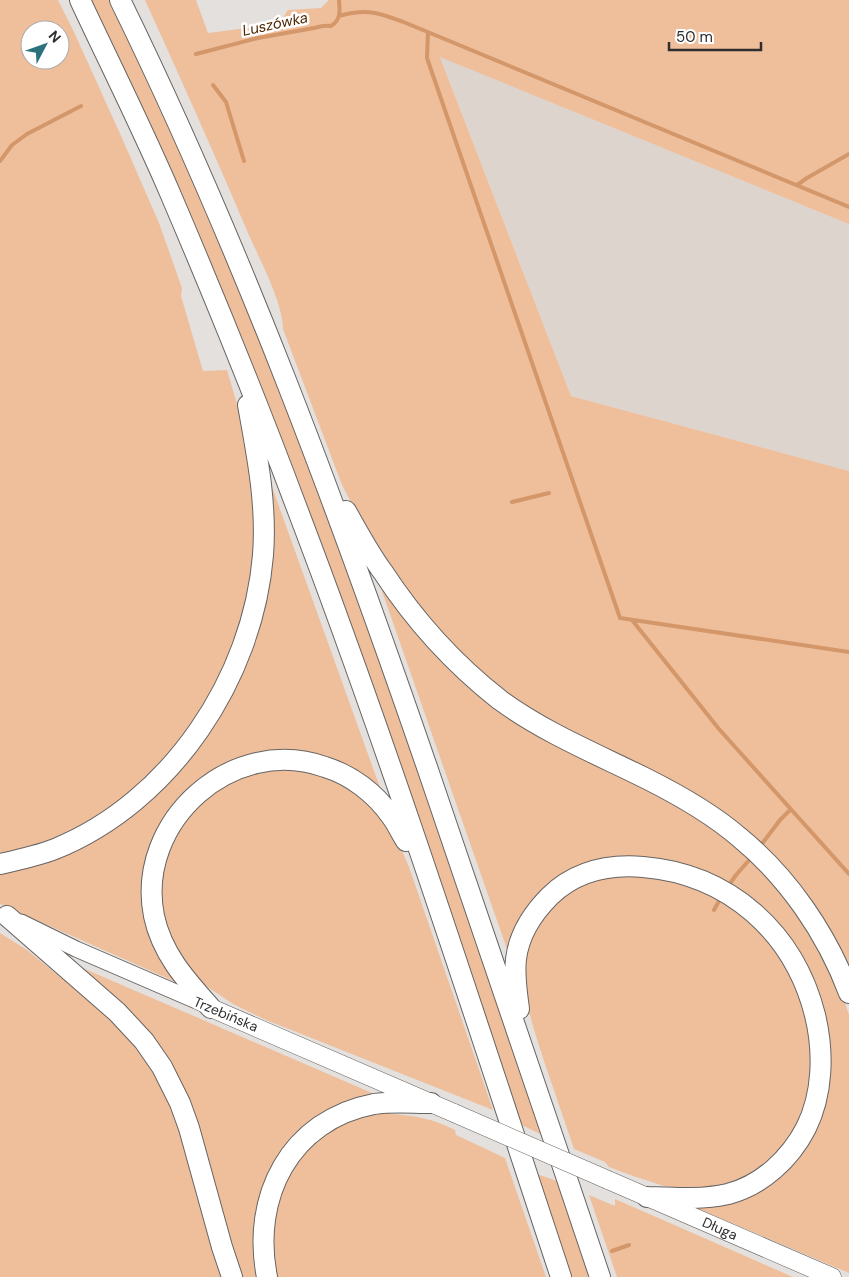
<svg xmlns="http://www.w3.org/2000/svg" width="849" height="1277" viewBox="0 0 849 1277" font-family="'DM Sans',sans-serif">
	<style>
		.built { fill: #ded4ce }
		.green { fill: #efbf9c; fill-rule: evenodd }
		.lines { fill: none; stroke-linecap: round; stroke-linejoin: round }
		.stream { stroke: #d39769; stroke-width: 4 }
		.secondary-casing { stroke: #666462; stroke-width: 17 }
		.primary-casing { stroke: #666462; stroke-width: 19 }
		.motorway-casing { stroke: #666462; stroke-width: 22 }
		.secondary { stroke: #fff; stroke-width: 15 }
		.primary { stroke: #fff; stroke-width: 18 }
		.motorway { stroke: #fff; stroke-width: 20 }
		.primary-bridge-casing { stroke: #666462; stroke-width: 19; stroke-linecap: butt }
		.primary-bridge { stroke: #fff; stroke-width: 18 }
		.labels { text-anchor: middle; dominant-baseline: central; stroke-width: 5; stroke-linejoin: round; paint-order: stroke }
		.street-label { font-size: 14px; fill: #2f2d2d; stroke: #fff }
		.water-label { font-size: 15px; font-style: italic; fill: #502803; stroke: #fff }
	</style>
	<rect width="100%" height="100%" fill="#e3e0de"/>
	<path class="built" d="M 440,56 L 849,224 L 849,471 L 571,396 Z"/>
	<path class="green" d="M 0,0 L 58,0 L 74,32 L 122,138 L 159,223 L 182,288 L 181,296 L 203,371 L 227,370 L 247,438 L 256,497 L 256,558 L 245,617 L 209,700 L 159,768 L 104,815 L 64,838 L 0,856 ZM 30,30 L 60,30 L 60,60 L 30,60 Z
		M 89,0 L 112,0 L 204,201 L 288,408 L 342,549 L 454,871 L 542,1135 L 518,1123 L 433,872 Z
		M 145,0 L 196,0 L 208,33 L 247,28 L 275,30 L 288,10 L 321,8 L 329,0 L 849,0 L 849,224 L 440,57 L 571,396 L 849,471 L 849,974 L 790,876 L 544,719 L 489,682 L 421,614 L 368,535 L 342,485 L 283,329 C 283,303 259,258 248,233 C 215,155 180,77 145,0 Z
		M 271,484 L 383,796 L 362,777 L 242,759 L 150,860 L 178,983 L 0,904 L 0,869 L 112,826 L 235,680 Z
		M 376,574 L 440,655 L 662,793 L 741,847 L 806,923 L 843,997 L 849,1015 L 849,1273 L 694,1207 L 792,1164 L 804,1150 L 816,1130 L 824,1111 L 828,1087 L 828,1031 L 820,997 L 808,969 L 796,947 L 738,890 L 590,864 L 508,952 Z
		M 291,767 L 332,777 L 372,803 L 394,832 L 409,867 L 493,1110 L 266,1020 L 233,1004 L 209,988 L 198,979 L 176,953 L 159,905 L 159,883 L 169,841 L 196,804 L 248,773 Z
		M 621,875 L 648,876 L 674,881 L 697,888 L 740,912 L 774,946 L 803,998 L 813,1056 L 807,1105 L 791,1141 L 769,1163 L 748,1177 L 713,1189 L 682,1188 L 664,1186 L 633,1176 L 609,1167 L 605,1162 L 574,1149 C 565,1123 556,1096 547,1070 C 537,1039 522,998 523,966 C 524,956 528,946 532,937 C 535,931 537,925 541,920 C 556,892 591,879 621,875 Z
		M 0,933 L 27,950 L 60,977 L 63,974 L 129,1031 L 174,1106 L 225,1277 L 0,1277 Z
		M 78,966 L 379,1096 L 295,1135 L 281,1152 L 271,1169 L 261,1277 L 237,1277 L 185,1102 Z
		M 390,1109 L 390,1114 C 413,1115 434,1119 455,1130 L 456,1135 L 505,1158 L 546,1277 L 274,1277 L 271,1220 L 295,1159 L 335,1124 Z
		M 537,1174 L 557,1181 L 589,1277 L 571,1277 Z
		M 589,1195 L 615,1206 L 615,1199 L 793,1277 L 617,1277 Z"/>
	<g class="lines">
		<path class="stream" d="M 339,16 C 367,8 380,13 406,23 L 849,207
			M 428,32 L 427,58 L 620,618 L 849,652
			M 196,54 L 258,38 L 314,28 C 321,26 325,25 331,26 C 341,20 340,11 339,0
			M 213,85 L 226,102 L 244,161
			M 0,161 L 12,145 L 27,134 L 81,106
			M 797,185 L 807,178 L 849,154
			M 512,502 L 549,493
			M 632,620 L 719,729 L 849,874
			M 761,845 L 780,820 L 791,809
			M 729,885 L 736,875 L 751,858
			M 714,910 L 720,899
			M 612,1251 L 629,1245"/>
		<defs>
			<path id="secondary" d="M 21,922 L 76,949 L 208,1006"/>
			<g id="primary">
				<path d="M 211,1008 L 454,1113"/>
				<path id="s1" d="M 608,1180 L 832,1277"/>
			</g>
			<path id="motorway" d="M 80,0 C 110,64 142,128 170,193 C 215,298 258,404 298,511 C 394,763 476,1021 561,1277
				M 120,0 C 242,249 338,509 428,770 C 487,939 543,1108 600,1277
				M 346,511 C 358,532 369,553 383,572 C 415,621 454,664 500,700 C 545,733 597,754 647,779 C 679,795 711,813 739,837 C 788,877 827,934 849,993
				M 0,864 C 18,860 37,856 55,849 C 171,802 253,678 263,555 C 267,504 257,455 248,405
				M 7,916 L 117,1012 L 144,1041 L 162,1067 L 180,1103 L 189,1128 L 222,1247 L 232,1277
				M 211,1008 C 186,980 162,954 154,916 C 135,821 233,734 325,767 C 351,775 375,793 391,816 C 397,824 401,833 406,841
				M 519,1009 C 517,993 514,976 516,959 C 519,934 533,913 550,896 C 576,871 608,864 643,867 C 729,874 794,932 815,1015 C 824,1052 823,1094 806,1128 C 790,1159 762,1185 728,1194 C 701,1200 674,1198 647,1197
				M 267,1277 C 251,1197 290,1120 374,1104 C 393,1101 412,1103 431,1103"/>
		</defs>
		<use href="#secondary" class="secondary-casing"/>
		<use href="#primary" class="primary-casing"/>
		<use href="#motorway" class="motorway-casing"/>
		<use href="#secondary" class="secondary"/>
		<use href="#primary" class="primary"/>
		<use href="#motorway" class="motorway"/>
		<defs>
			<path id="primary-bridge" d="M 454,1113 L 608,1180"/>
		</defs>
		<use href="#primary-bridge" class="primary-bridge-casing"/>
		<use href="#primary-bridge" class="primary-bridge"/>
	</g>
	<g class="labels">
		<g class="street-label">
			<text transform="translate(226 1014) rotate(23)">Trzebińska</text>
			<text stroke="none"><textPath href="#s1" startOffset="122">Długa</textPath></text>
		</g>
		<g class="water-label">
			<text transform="translate(275 24) rotate(-12)">Luszówka</text>
		</g>
	</g>
	<g transform="translate(45 45) rotate(49)"><circle r="24" fill="#ffffff" stroke="#acabab"/>
	<path d="M0-4L9 19L0 12L-9 19Z" fill="#2a727c"/>
	<text y="-8" font-size="14" font-weight="bold" text-anchor="middle" fill="#2f2d2d">N</text>
	</g>
	<path d="M669 42v8h92v-8" fill="none" stroke="#2f2d2d" stroke-width="2.5"/>
	<text x="676" y="42" font-size="15" fill="#2f2d2d" stroke="#ffffff" stroke-width="4" paint-order="stroke">50 m</text>
</svg>
